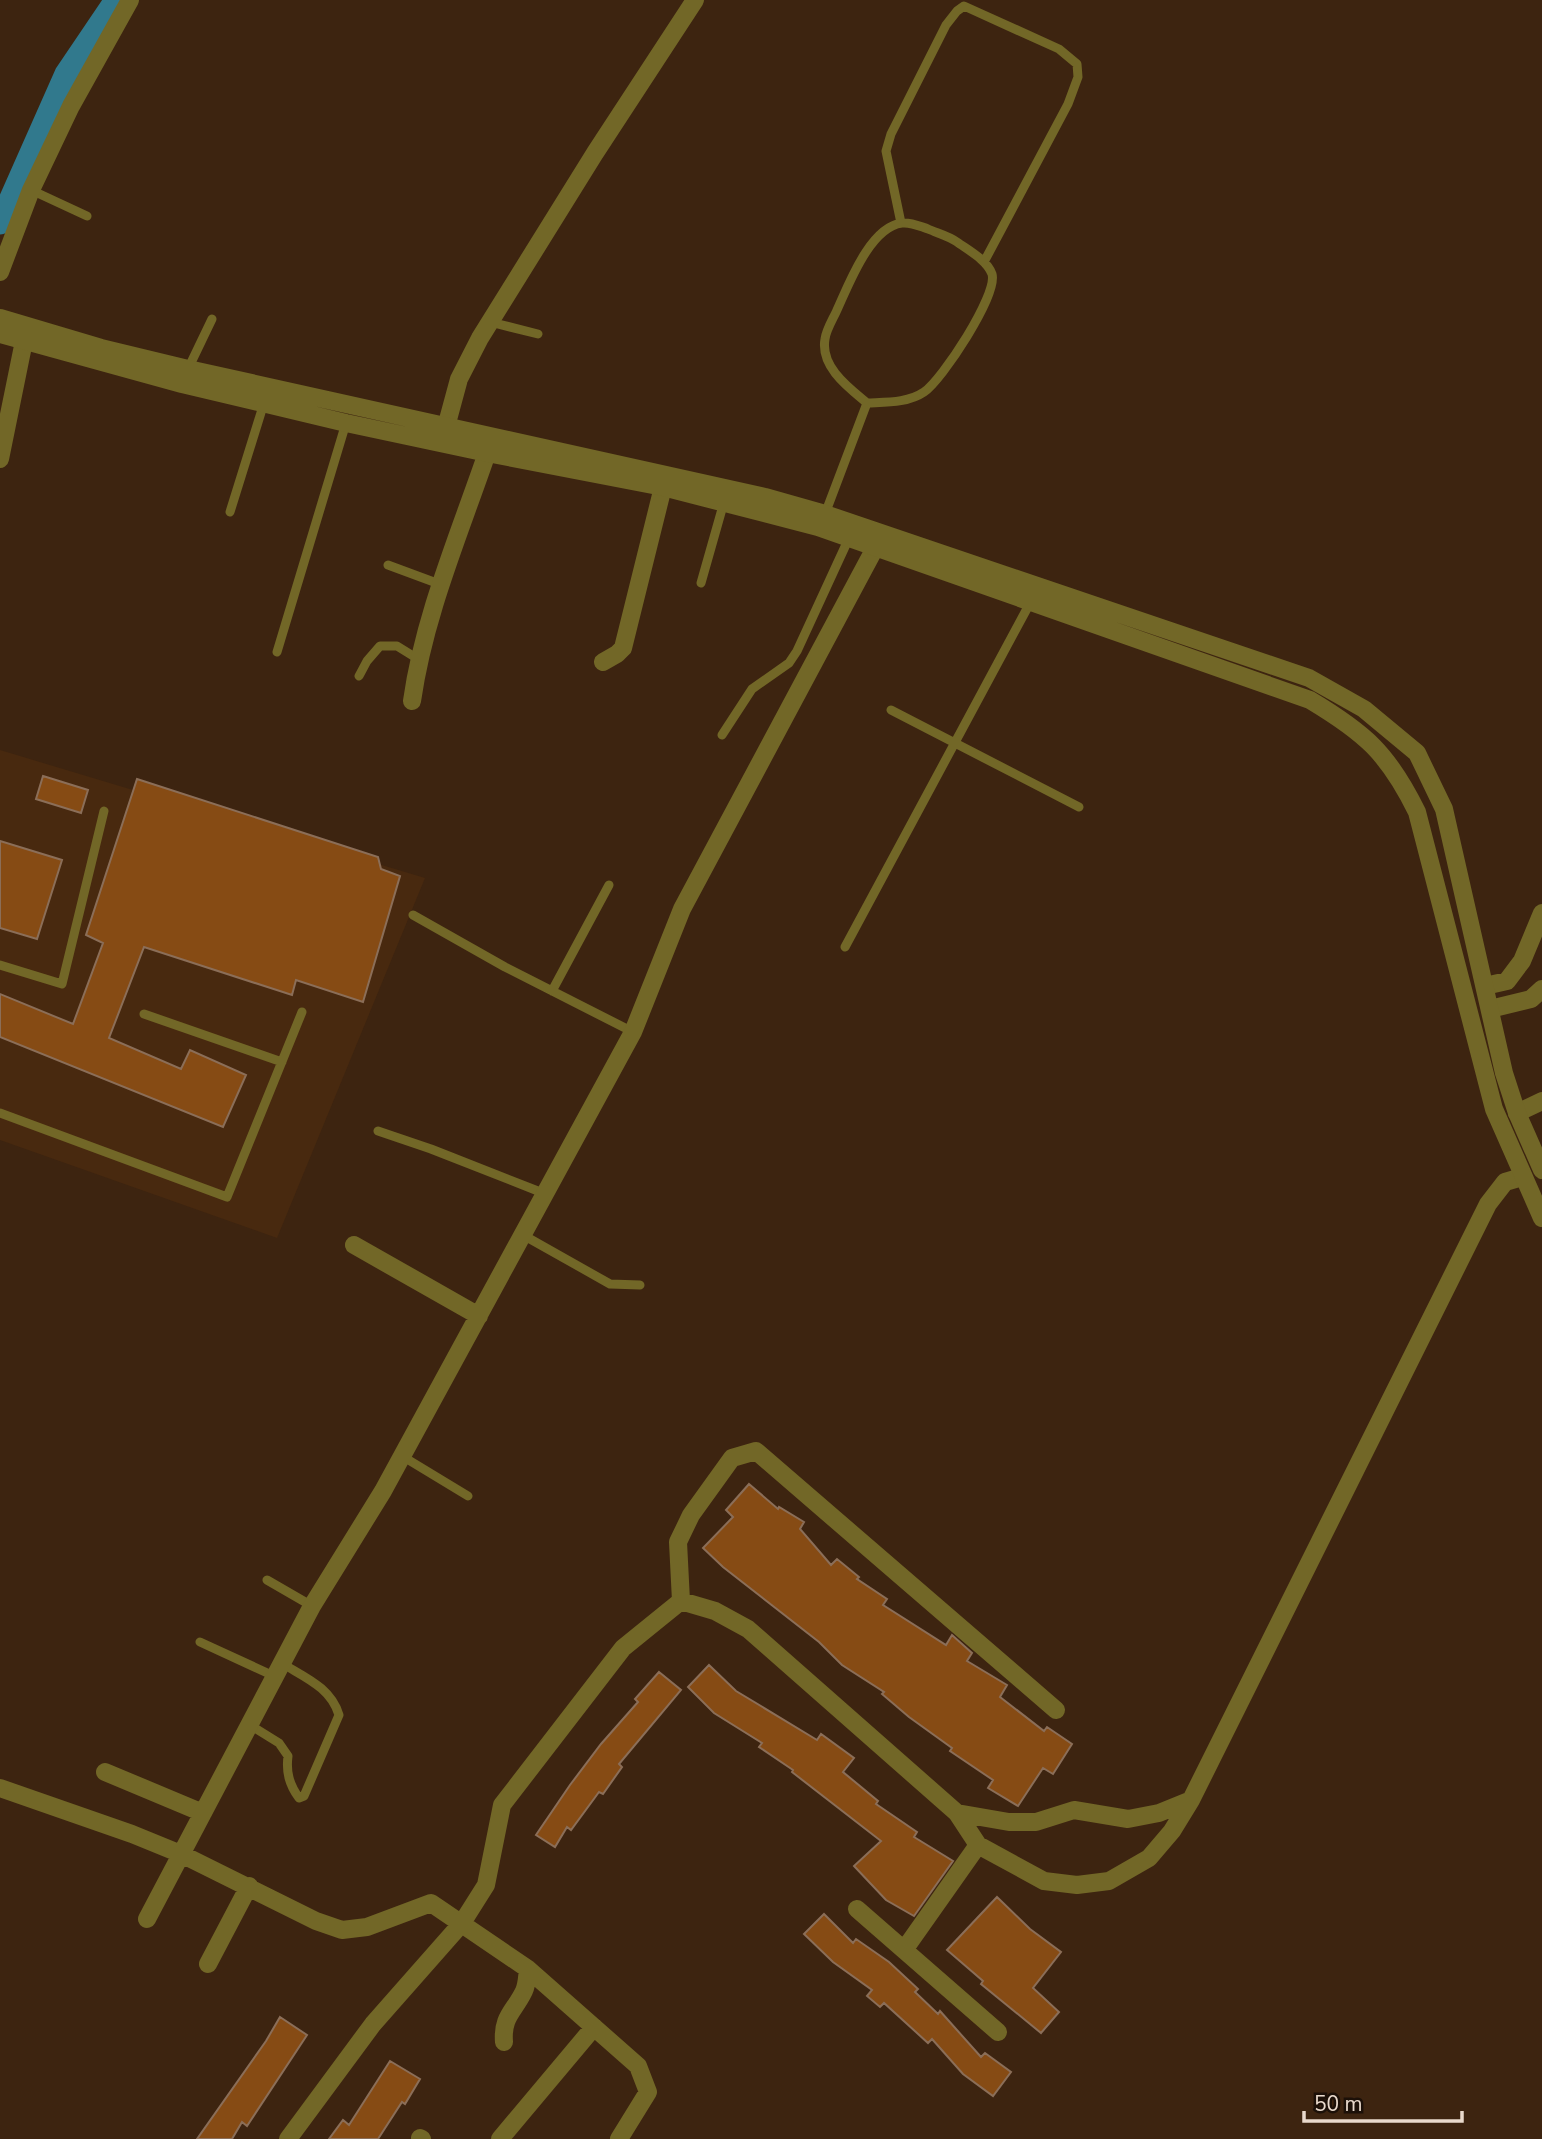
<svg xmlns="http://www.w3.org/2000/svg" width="1542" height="2139" viewBox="0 0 1542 2139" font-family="'Nunito Sans',sans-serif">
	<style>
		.built { fill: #48290f }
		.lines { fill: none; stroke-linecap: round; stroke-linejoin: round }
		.canal { stroke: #31798d; stroke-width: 23 }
		.building { fill: #864b14; stroke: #8b6e58; stroke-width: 2 }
		.service { stroke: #726727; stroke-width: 9 }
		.minor { stroke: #726727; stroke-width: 18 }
		.tertiary { stroke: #726727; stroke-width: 18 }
	</style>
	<rect width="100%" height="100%" fill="#3d2410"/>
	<path class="built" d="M 0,750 L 425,878 L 277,1238 L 0,1140 Z"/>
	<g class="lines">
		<path class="canal" d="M 0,223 L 66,74 L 116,0"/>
	</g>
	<path class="building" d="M 43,776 L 88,790 L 81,813 L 36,799 Z
		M 137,779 L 378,857 L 381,869 L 400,876 L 363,1002 L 296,980 L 292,995 L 144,947 L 109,1038 L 181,1069 L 190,1050 L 246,1075 L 223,1127 L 0,1037 L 0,994 L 73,1024 L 103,943 L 86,935 Z
		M 0,841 L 62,860 L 37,939 L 0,928 Z
		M 749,1484 L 778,1509 L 779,1507 L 804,1522 L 800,1529 L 831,1565 L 837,1559 L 859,1577 L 857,1579 L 887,1599 L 883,1605 L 946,1645 L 952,1635 L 972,1653 L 967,1661 L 1007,1685 L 1000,1697 L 1044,1731 L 1047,1727 L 1072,1744 L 1053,1774 L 1043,1768 L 1018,1806 L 988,1788 L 993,1780 L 950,1751 L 952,1748 L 909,1717 L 882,1694 L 884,1692 L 842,1665 L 819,1642 L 723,1567 L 703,1548 L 733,1517 L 726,1510 Z
		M 709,1665 L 736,1691 L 817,1740 L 821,1734 L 854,1758 L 843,1772 L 878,1801 L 876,1804 L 917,1832 L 914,1837 L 953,1861 L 914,1916 L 886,1900 L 854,1866 L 881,1841 L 792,1772 L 793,1770 L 759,1747 L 762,1743 L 714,1713 L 688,1687 Z
		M 659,1672 L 681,1690 L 619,1764 L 622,1767 L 603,1794 L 599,1792 L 571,1830 L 567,1827 L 555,1847 L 536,1835 L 570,1785 L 601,1744 L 638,1702 L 635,1699 Z
		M 997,1897 L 1030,1929 L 1061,1952 L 1033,1988 L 1059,2012 L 1041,2033 L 981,1984 L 983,1981 L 947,1950 Z
		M 824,1914 L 853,1943 L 856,1939 L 889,1962 L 918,1989 L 915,1992 L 938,2014 L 940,2011 L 981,2057 L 985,2053 L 1011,2072 L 993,2096 L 963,2074 L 932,2039 L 928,2043 L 884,2003 L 880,2007 L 867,1996 L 872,1990 L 833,1962 L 804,1934 Z
		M 280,2017 L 307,2035 L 247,2126 L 242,2122 L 232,2139 L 197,2139 L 266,2041 Z
		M 390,2061 L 420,2079 L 405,2104 L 402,2102 L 378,2139 L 329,2139 L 343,2120 L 349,2125 Z"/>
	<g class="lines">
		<path class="service" d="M 31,190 L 87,216
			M 901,223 L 886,151 L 891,134 L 946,25 L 957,11 L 964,6 L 1059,49 L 1077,64 L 1078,77 L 1068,104 L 984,262
			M 490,322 L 538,334
			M 188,369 L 212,319
			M 230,512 L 264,403
			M 825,514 L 867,403 C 849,388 820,367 825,339 C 826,330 833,319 837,310 C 849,284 870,227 902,223 C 911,222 919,226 928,229 C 937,233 949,236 957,242 C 968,250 987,260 992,274 C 998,295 942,380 924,392 C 908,403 886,402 867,403
			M 388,565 L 442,585
			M 701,583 L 724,502
			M 277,652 L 346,423
			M 359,676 L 367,661 L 380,646 L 397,646 L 418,659
			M 891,710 L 1079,807
			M 722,735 L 752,689 L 789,663 L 797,651 L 849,538
			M 413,915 L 505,967 L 633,1032
			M 845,947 L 1030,603
			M 0,965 L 62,984 L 104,811
			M 552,991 L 609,885
			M 144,1014 L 282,1062
			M 0,1113 L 227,1197 L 302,1012
			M 378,1131 L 431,1149 L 543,1193
			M 523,1235 L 610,1284 L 640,1285
			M 402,1456 L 468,1496
			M 267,1580 L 312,1606
			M 200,1642 L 276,1677
			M 250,1725 L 279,1743 L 288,1756 C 286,1772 289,1784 299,1798 L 304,1796 L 339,1715 C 331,1688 306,1678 283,1664"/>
		<path class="minor" d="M 0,272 L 31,190 L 71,106 L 130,0
			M 446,427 L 459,379 L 480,338 L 595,153 L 695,0
			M 0,459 L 24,341
			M 603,662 L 617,654 L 623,648 L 663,487
			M 412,701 C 424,616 459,535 487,453
			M 1485,986 L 1507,981 L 1522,961 L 1542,913
			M 1490,1009 L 1531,999 L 1542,989
			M 1517,1113 L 1542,1101
			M 354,1245 L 479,1316
			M 681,1601 L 678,1542 L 691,1515 L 732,1458 L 756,1451 L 1056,1710
			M 105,1772 L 203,1813
			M 0,1788 L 132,1834 L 181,1854 L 316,1921 L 342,1930 L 367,1927 L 431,1903 L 528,1969 L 638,2066 L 648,2092 L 619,2139
			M 957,1813 L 1009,1822 L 1036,1822 L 1074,1810 L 1128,1819 L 1159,1813 L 1191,1800
			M 857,1909 L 998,2032
			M 147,1919 L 312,1606 L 383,1491 L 633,1032 L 682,909 L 875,548
			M 904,1950 L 978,1845
			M 208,1964 L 249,1886
			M 504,2042 C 502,2016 514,2012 524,1991 C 527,1985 527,1976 528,1969
			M 420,2138 L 422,2139
			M 288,2139 L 373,2024 L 462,1923 L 486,1885 L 502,1805 L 623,1648 L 681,1601 L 715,1611 L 748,1629 L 957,1813 L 978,1845 L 1044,1881 L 1077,1885 L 1109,1881 L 1149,1858 L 1172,1831 L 1191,1800 L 1488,1204 L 1505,1182 L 1522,1177
			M 500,2139 L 594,2027"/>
		<path class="tertiary" d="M 0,318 L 101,348 L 188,369 L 765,497 L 825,514 L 1309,678 L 1364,709 L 1417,753 L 1444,809 L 1504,1073 L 1517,1113 L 1542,1170
			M 0,334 L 182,384 L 346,423 L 487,453 L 663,487 L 818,527 L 1310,700 C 1365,733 1388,753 1417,812 L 1494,1109 L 1542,1218"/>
	</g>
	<path d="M1304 2111v10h158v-10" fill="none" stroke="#e9d9cc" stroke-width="3.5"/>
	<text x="1314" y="2111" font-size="21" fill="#e9d9cc" stroke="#1c1008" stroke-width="5" paint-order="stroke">50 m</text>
</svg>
